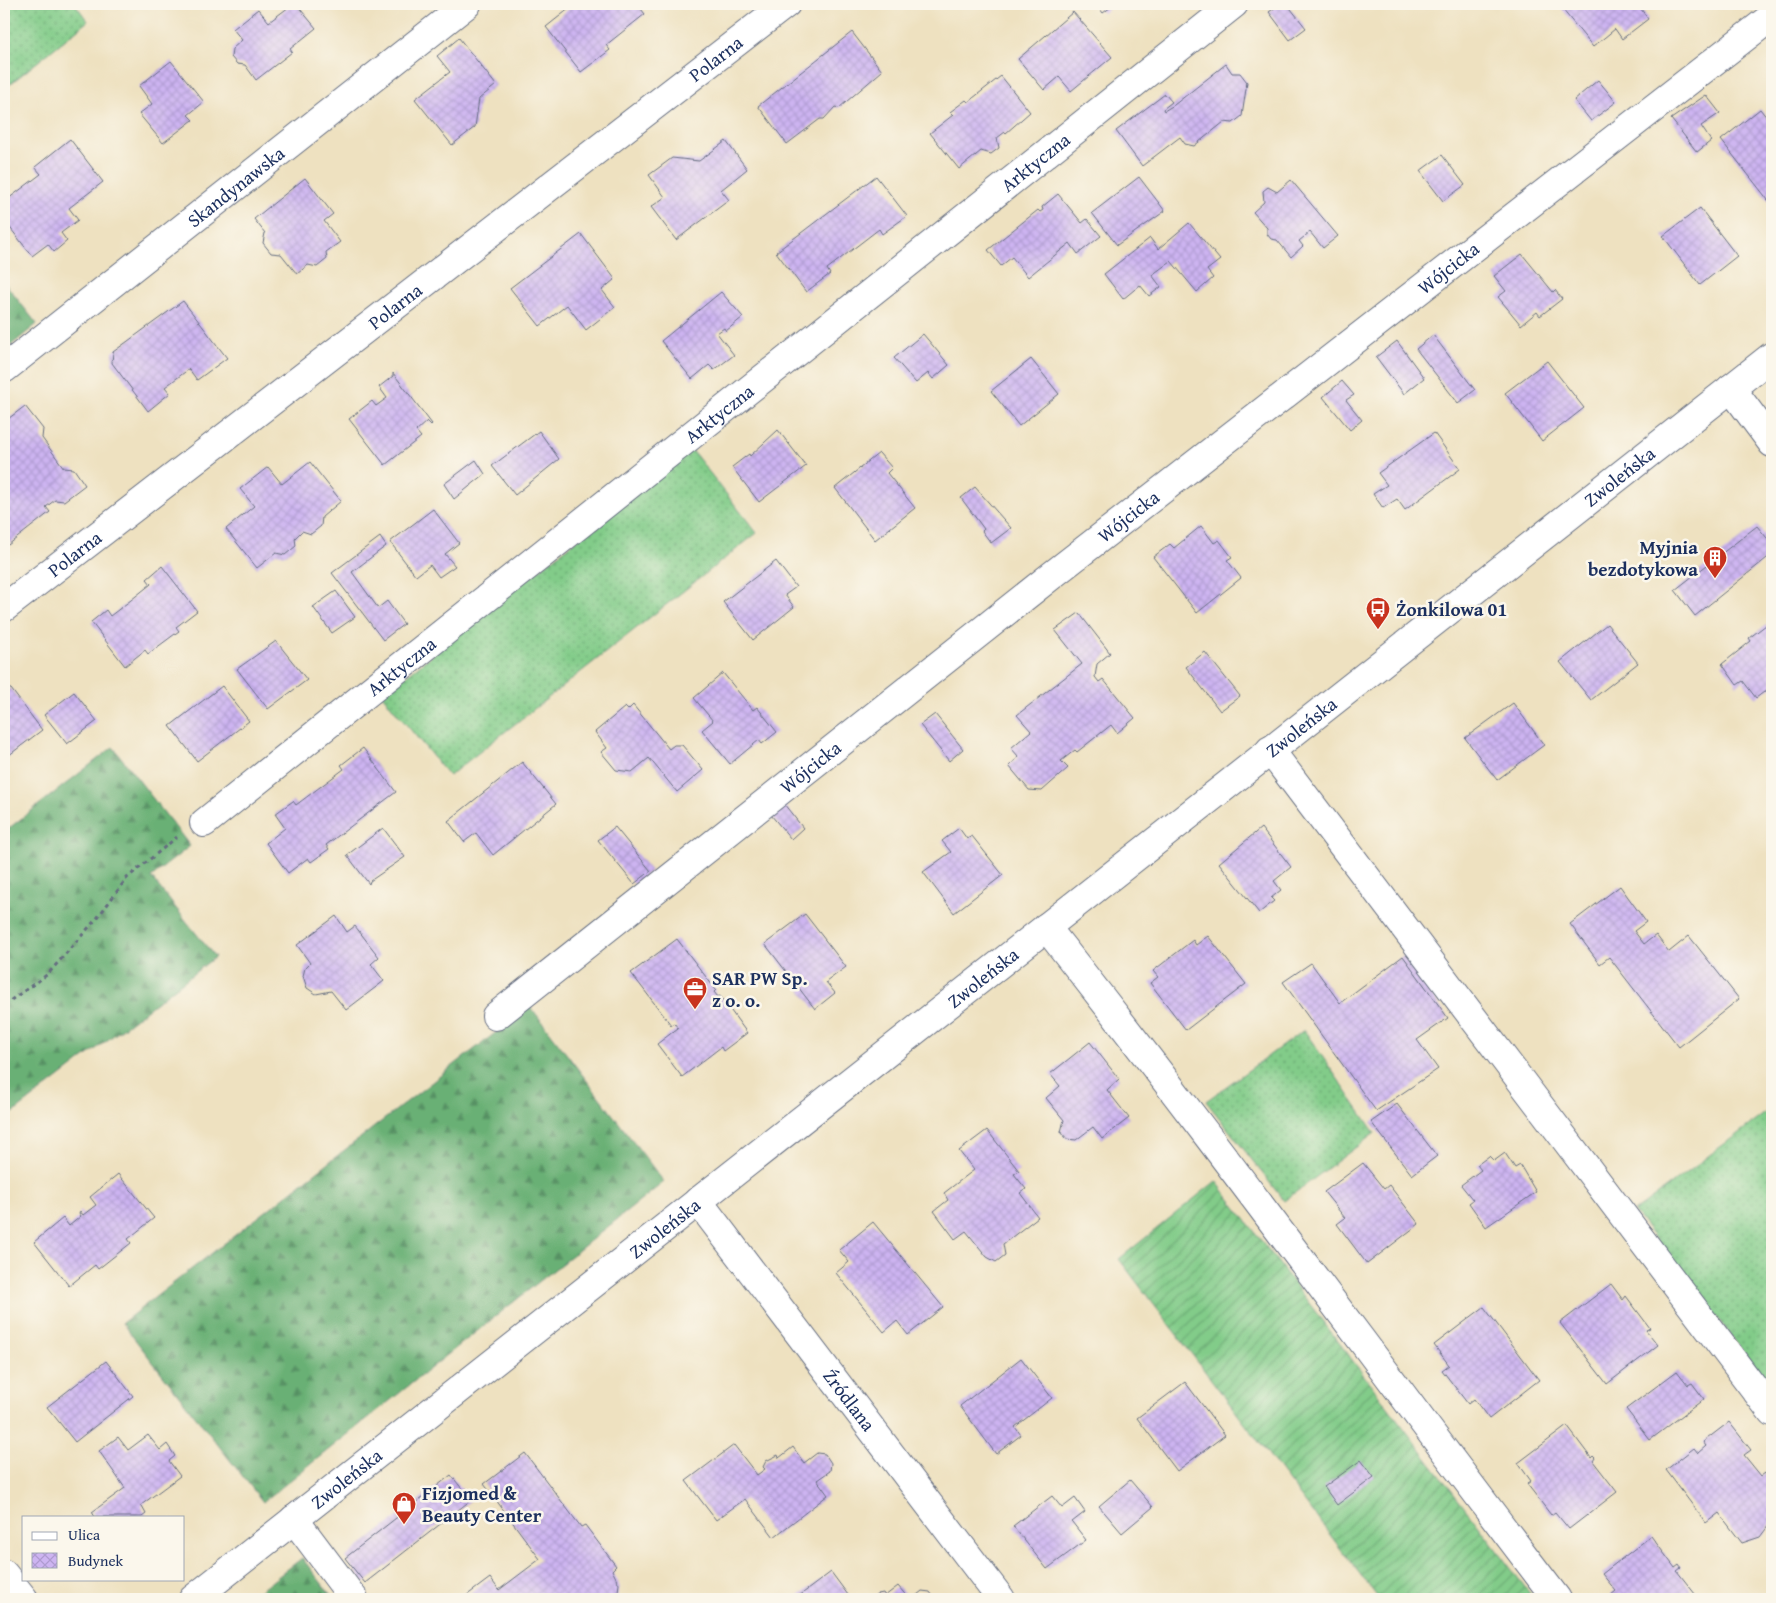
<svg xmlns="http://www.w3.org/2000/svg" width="1776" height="1603" viewBox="0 0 1776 1603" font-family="'Gentium Book Plus',serif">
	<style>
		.grass { fill: url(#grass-dots); stroke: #4e7e74 }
		.forest { fill: url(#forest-firs); stroke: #42706a }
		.garden { fill: url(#garden-furrows); stroke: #4e7e74 }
		.building { fill: url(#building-cross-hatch) }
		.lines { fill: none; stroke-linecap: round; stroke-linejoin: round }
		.minor-casing { stroke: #656d80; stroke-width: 30 }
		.path { stroke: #656d80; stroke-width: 3; stroke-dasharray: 4 4; stroke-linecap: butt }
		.minor { stroke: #fff; stroke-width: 28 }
		.labels { text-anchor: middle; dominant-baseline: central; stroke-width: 5; stroke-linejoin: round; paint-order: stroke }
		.street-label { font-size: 19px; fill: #1b2f5e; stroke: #fbf7ec }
		.poi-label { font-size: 19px; font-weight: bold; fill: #1b2f5e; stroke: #fbf7ec; text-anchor: start }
	</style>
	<defs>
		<pattern id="grass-dots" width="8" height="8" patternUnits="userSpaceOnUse" patternTransform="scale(1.25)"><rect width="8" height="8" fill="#82cc89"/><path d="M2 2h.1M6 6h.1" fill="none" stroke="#6aa673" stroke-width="1.8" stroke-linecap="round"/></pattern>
		<pattern id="forest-firs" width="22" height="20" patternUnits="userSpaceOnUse" patternTransform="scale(1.25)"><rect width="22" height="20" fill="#69b075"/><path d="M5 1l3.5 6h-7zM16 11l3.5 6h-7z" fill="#569063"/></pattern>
		<pattern id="garden-furrows" width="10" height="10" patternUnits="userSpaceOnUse" patternTransform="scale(1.25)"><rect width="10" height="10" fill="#82cc89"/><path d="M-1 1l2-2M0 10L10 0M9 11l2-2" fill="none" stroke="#6aa673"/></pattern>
		<pattern id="building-cross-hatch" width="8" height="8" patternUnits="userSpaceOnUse" patternTransform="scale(1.25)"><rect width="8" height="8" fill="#cdb4f1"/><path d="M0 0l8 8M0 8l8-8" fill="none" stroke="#af9bd1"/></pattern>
	</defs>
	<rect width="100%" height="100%" fill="#fbf7ec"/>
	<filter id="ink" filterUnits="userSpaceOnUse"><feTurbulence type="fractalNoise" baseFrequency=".02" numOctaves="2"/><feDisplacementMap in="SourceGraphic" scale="10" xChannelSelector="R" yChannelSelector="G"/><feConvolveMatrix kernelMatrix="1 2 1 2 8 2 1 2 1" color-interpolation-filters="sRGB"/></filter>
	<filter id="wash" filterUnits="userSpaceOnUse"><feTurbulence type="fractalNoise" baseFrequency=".0096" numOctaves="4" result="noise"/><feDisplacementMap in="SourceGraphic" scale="20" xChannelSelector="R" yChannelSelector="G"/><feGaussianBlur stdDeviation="1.12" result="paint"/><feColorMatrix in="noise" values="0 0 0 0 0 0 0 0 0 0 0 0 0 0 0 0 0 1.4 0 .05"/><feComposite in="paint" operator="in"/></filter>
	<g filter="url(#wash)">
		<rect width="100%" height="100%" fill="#eee1c0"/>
		<path class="grass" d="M 4,4 L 75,4 L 88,21 L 4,89 Z
			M 691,449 L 757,533 L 449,776 L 382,695 Z
			M 1304,1030 L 1375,1133 L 1284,1201 L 1206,1101 Z
			M 1772,1108 L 1772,1388 L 1634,1212 Z"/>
		<path class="forest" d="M 4,282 L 37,324 L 4,351 Z
			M 113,747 L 190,846 L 151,877 L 215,957 L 4,1120 L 4,832 Z
			M 530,1006 L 664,1182 L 263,1502 L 122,1323 Z
			M 302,1558 L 334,1599 L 249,1599 Z"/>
		<path class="garden" d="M 1216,1181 L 1534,1599 L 1379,1599 L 1119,1259 Z"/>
		<g id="blocks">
			<path class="building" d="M 293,4 L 296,4 L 316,28 L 290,49 L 292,52 L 256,80 L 245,65 L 237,64 L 231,57 L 232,49 L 242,40 L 233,29 L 258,9 L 269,22 Z
				M 575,4 L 637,4 L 645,14 L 606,45 L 610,50 L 581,72 L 546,27 Z
				M 1096,4 L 1115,4 L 1103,13 Z
				M 1280,4 L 1287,4 L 1306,28 L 1290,40 L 1269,12 Z
				M 1558,4 L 1648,4 L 1641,9 L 1648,19 L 1622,39 L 1615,29 L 1593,47 Z
				M 1073,12 L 1112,57 L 1071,91 L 1059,77 L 1044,90 L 1018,59 Z
				M 852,32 L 882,71 L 839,108 L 835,107 L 824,119 L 820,119 L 787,144 L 758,106 Z
				M 459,38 L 496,85 L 479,99 L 475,127 L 452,145 L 415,99 L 450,72 L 437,56 Z
				M 171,61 L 204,102 L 188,115 L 193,120 L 163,143 L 139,114 L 152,104 L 139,86 Z
				M 1226,64 L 1232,73 L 1240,73 L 1247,82 L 1242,116 L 1233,123 L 1224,122 L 1194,146 L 1185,144 L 1180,137 L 1142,166 L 1116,131 L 1165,94 L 1172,102 L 1163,109 L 1164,111 L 1174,105 Z
				M 1001,76 L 1030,112 L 1006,133 L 1005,132 L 997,138 L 999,148 L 991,154 L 981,151 L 959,169 L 930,133 L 953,115 L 950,112 L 966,100 L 968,102 Z
				M 1598,80 L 1616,102 L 1591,121 L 1574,100 Z
				M 1706,95 L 1720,113 L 1701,126 L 1711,141 L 1697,152 L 1671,119 Z
				M 1760,109 L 1772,124 L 1772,205 L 1721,140 Z
				M 70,139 L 103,182 L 69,208 L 78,220 L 61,233 L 67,241 L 54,252 L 48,244 L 32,256 L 4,220 L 4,202 L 41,174 L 35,167 Z
				M 726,141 L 747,169 L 721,190 L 729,200 L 676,240 L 651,207 L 665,197 L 649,175 L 672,158 L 699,161 Z
				M 1442,155 L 1465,185 L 1443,201 L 1420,171 Z
				M 876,176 L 907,216 L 882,234 L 879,229 L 827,269 L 830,274 L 806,292 L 776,252 Z
				M 1139,177 L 1165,211 L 1117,245 L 1092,213 Z
				M 305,178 L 333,214 L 324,221 L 340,242 L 326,252 L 327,259 L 317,267 L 308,265 L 297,274 L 281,254 L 271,253 L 263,243 L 265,233 L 254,219 Z
				M 1291,180 L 1338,236 L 1323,248 L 1310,232 L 1299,241 L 1303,246 L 1291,257 L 1277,240 L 1271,239 L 1267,234 L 1267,228 L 1253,212 L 1264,202 L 1263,191 L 1268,187 L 1277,192 Z
				M 1058,194 L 1082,223 L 1087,219 L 1101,236 L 1078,254 L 1070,243 L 1028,277 L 1012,257 L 1001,266 L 988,250 L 1038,210 L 1040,212 L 1043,210 L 1042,207 Z
				M 1700,208 L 1737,256 L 1700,285 L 1663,236 Z
				M 1189,223 L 1220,260 L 1207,270 L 1213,278 L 1197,292 L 1171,261 L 1152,275 L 1161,287 L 1149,296 L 1140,285 L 1123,299 L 1104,274 L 1150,238 L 1158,249 Z
				M 581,234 L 615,279 L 602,290 L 615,307 L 586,330 L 567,305 L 540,326 L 510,288 Z
				M 1522,254 L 1553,292 L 1555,290 L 1562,299 L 1540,316 L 1537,312 L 1521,325 L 1498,297 L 1506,291 L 1494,276 Z
				M 721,292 L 743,317 L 726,331 L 724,328 L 717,333 L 734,355 L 714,370 L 709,365 L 692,379 L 661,341 Z
				M 183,301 L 227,358 L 197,380 L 189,369 L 165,387 L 170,393 L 148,411 L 112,363 L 113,352 Z
				M 923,334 L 949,365 L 933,379 L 928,373 L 916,383 L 894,358 Z
				M 1433,335 L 1475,390 L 1458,403 L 1416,349 Z
				M 1397,341 L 1424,378 L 1404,394 L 1376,357 Z
				M 1031,359 L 1059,394 L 1019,426 L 991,391 Z
				M 1547,361 L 1584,408 L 1542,441 L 1505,393 Z
				M 393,373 L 432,424 L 431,425 L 427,421 L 416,431 L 421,437 L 385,465 L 349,419 L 372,401 L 376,406 L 387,398 L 379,387 L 393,376 Z
				M 1342,381 L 1354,395 L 1346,400 L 1362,420 L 1350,430 L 1323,397 Z
				M 25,406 L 43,429 L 42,438 L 64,468 L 74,469 L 85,485 L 64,501 L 55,500 L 46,507 L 50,512 L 8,545 L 4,540 L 4,442 L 8,439 L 4,434 L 4,422 Z
				M 778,430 L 806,466 L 759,502 L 732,467 L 749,454 L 750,456 Z
				M 539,431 L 559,459 L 515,495 L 492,466 Z
				M 1434,433 L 1460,469 L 1405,510 L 1397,499 L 1383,508 L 1373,494 L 1387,485 L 1378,473 Z
				M 879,453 L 892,468 L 887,473 L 915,508 L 875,540 L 835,488 Z
				M 476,460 L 485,474 L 454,499 L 444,484 Z
				M 310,462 L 341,501 L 322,517 L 321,526 L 311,534 L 302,531 L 295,538 L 296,546 L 285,555 L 276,553 L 257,568 L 226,529 L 254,506 L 240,489 L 268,467 L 282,484 Z
				M 975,487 L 1011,528 L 991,543 L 982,531 L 984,529 L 961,498 Z
				M 433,509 L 459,543 L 445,554 L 455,566 L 439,577 L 430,565 L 416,576 L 390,542 Z
				M 1201,526 L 1214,543 L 1219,540 L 1232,557 L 1227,560 L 1241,578 L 1197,613 L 1153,557 L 1170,544 L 1174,548 Z
				M 1757,526 L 1772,544 L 1772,554 L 1695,616 L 1675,590 Z
				M 380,537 L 386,546 L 352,572 L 378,608 L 387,601 L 404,624 L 383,640 L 332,573 Z
				M 776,561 L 796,587 L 785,595 L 794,607 L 753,640 L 723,602 Z
				M 162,566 L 197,611 L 176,627 L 179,631 L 148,654 L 145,650 L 125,666 L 91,622 L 106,610 L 110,616 L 131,600 L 151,584 L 147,579 Z
				M 336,591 L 355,617 L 332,633 L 313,607 Z
				M 1079,613 L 1110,653 L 1097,664 L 1095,677 L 1099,682 L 1103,679 L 1135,718 L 1117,733 L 1111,725 L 1077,752 L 1075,750 L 1061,761 L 1068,768 L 1042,791 L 1029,790 L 1009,766 L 1019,757 L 1011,748 L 1031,731 L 1017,715 L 1082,664 L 1055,630 Z
				M 1607,624 L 1638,663 L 1591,700 L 1560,662 Z
				M 1766,625 L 1772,633 L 1772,686 L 1756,698 L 1743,681 L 1737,685 L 1722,664 L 1751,641 L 1749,638 Z
				M 276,641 L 307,680 L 268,709 L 237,669 Z
				M 1205,652 L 1240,696 L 1220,711 L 1186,667 Z
				M 723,673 L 753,710 L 757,707 L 777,732 L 762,744 L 759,740 L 730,764 L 702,730 L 713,721 L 694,698 Z
				M 222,686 L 249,721 L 197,761 L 170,726 Z
				M 4,688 L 11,689 L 42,730 L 4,759 Z
				M 74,692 L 97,721 L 67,744 L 44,715 Z
				M 1513,703 L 1544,745 L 1497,780 L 1465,738 Z
				M 633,705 L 669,749 L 674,745 L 682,745 L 703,770 L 677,792 L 649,758 L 632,772 L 616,770 L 601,752 L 607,748 L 595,732 L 625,707 L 628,710 Z
				M 935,714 L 963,749 L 949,761 L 920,725 Z
				M 363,748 L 396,792 L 326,845 L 329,849 L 311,862 L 308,858 L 288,873 L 266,843 L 285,828 L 275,814 L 293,801 L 296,805 L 344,769 L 341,765 Z
				M 522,762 L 556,804 L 493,855 L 476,833 L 464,842 L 448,821 Z
				M 784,804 L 803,828 L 791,839 L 771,815 Z
				M 615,827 L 651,871 L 634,884 L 598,840 Z
				M 383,828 L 405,857 L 370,881 L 369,884 L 347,855 Z
				M 959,828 L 967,839 L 972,836 L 1003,875 L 954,913 L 923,872 L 951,852 L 942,841 Z
				M 1261,828 L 1291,867 L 1274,881 L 1281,890 L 1271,898 L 1274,901 L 1259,913 L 1219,863 Z
				M 1620,886 L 1646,922 L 1634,931 L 1644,944 L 1656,935 L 1669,952 L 1689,936 L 1739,999 L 1679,1047 L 1609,957 L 1600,964 L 1570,924 Z
				M 805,914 L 846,967 L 826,982 L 835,993 L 815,1009 L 765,944 Z
				M 336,916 L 347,932 L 355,926 L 379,957 L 371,964 L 384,981 L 346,1010 L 331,991 L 316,994 L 307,988 L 303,976 L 305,968 L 310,963 L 297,945 Z
				M 1208,936 L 1246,984 L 1186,1030 L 1150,983 L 1158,977 L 1153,971 L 1193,940 L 1196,945 Z
				M 677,939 L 716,990 L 714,992 L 718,997 L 720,996 L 747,1033 L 723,1051 L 721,1047 L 682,1077 L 657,1044 L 678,1028 L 674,1023 L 671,1025 L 631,973 Z
				M 1403,956 L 1448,1018 L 1417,1040 L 1438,1069 L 1376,1111 L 1283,982 L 1311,963 L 1340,1003 Z
				M 1090,1042 L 1119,1079 L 1107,1090 L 1129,1118 L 1102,1139 L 1093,1127 L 1076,1140 L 1067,1139 L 1061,1132 L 1064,1120 L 1046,1098 L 1060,1086 L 1050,1074 Z
				M 1397,1104 L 1437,1156 L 1412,1175 L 1371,1122 Z
				M 987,1130 L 1019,1171 L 1014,1174 L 1026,1189 L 1020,1193 L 1038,1217 L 1003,1244 L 1005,1255 L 996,1262 L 987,1257 L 966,1231 L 955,1239 L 934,1211 L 948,1200 L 944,1193 L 974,1170 L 959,1151 Z
				M 1505,1153 L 1515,1168 L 1520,1165 L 1536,1192 L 1486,1227 L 1469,1203 L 1473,1200 L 1461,1185 L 1481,1170 L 1477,1165 L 1489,1156 L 1494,1161 Z
				M 1363,1163 L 1384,1189 L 1389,1185 L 1419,1224 L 1367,1264 L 1337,1224 L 1345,1218 L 1324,1192 Z
				M 118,1174 L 154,1218 L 128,1239 L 131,1243 L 98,1269 L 95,1265 L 69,1286 L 34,1242 L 63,1218 L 69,1226 L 81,1216 L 79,1213 L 80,1211 L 83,1215 L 96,1205 L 90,1197 Z
				M 873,1222 L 943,1307 L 908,1335 L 897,1321 L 884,1332 L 836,1273 L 849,1262 L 839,1250 Z
				M 1611,1284 L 1623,1300 L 1626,1296 L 1650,1328 L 1646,1330 L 1658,1345 L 1607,1384 L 1560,1323 Z
				M 1484,1307 L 1539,1380 L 1489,1419 L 1474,1399 L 1468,1404 L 1442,1370 L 1449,1365 L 1434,1345 Z
				M 1021,1358 L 1052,1398 L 1015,1427 L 1021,1435 L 996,1454 L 960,1406 Z
				M 106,1361 L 133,1396 L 75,1442 L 47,1407 Z
				M 1677,1371 L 1688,1385 L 1692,1383 L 1704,1399 L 1650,1440 L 1626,1409 Z
				M 1185,1382 L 1225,1435 L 1177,1471 L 1137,1418 Z
				M 1729,1422 L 1751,1450 L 1744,1455 L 1761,1476 L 1765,1473 L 1772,1483 L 1772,1521 L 1760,1537 L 1742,1543 L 1719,1513 L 1706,1523 L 1666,1470 L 1694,1448 L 1698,1453 L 1706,1446 L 1703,1442 Z
				M 1567,1426 L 1591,1458 L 1593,1456 L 1595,1458 L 1593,1461 L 1617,1492 L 1569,1529 L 1555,1512 L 1551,1515 L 1527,1484 L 1531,1481 L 1518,1463 Z
				M 148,1435 L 160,1450 L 167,1444 L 175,1456 L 169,1461 L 180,1476 L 141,1505 L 146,1514 L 142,1517 L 95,1517 L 92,1512 L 125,1488 L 99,1451 L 118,1437 L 128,1450 Z
				M 734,1445 L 757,1475 L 765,1469 L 763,1467 L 766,1461 L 778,1455 L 779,1458 L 793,1447 L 804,1463 L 817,1453 L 825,1454 L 831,1463 L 830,1471 L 817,1480 L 828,1495 L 774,1537 L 745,1499 L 716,1520 L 686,1481 Z
				M 525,1453 L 581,1527 L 585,1525 L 616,1566 L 612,1570 L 619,1584 L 617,1599 L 462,1599 L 490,1578 L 499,1590 L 540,1559 L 484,1484 Z
				M 1361,1460 L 1374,1477 L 1337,1505 L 1324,1487 Z
				M 451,1475 L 471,1500 L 365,1583 L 345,1558 Z
				M 1130,1480 L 1153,1507 L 1122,1533 L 1099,1506 Z
				M 1052,1496 L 1062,1508 L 1075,1498 L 1085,1512 L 1072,1522 L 1086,1540 L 1047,1569 L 1013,1526 Z
				M 1651,1536 L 1675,1568 L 1679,1565 L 1681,1568 L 1677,1571 L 1699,1599 L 1614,1599 L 1611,1595 L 1616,1591 L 1602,1574 Z
				M 831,1572 L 851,1599 L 795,1599 Z
				M 898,1586 L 909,1599 L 871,1599 L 878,1594 L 883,1593 L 885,1596 Z
				M 922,1591 L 930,1592 L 935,1599 L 912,1599 Z"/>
		</g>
	</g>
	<g filter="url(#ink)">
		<use href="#blocks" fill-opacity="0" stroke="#656d80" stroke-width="1"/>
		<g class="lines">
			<defs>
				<g id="minor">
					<path id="s1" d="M 4,369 L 467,4"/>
					<path d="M 1731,388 L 1772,443"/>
					<path id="s2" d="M 4,608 L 786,4"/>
					<path d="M 1270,750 L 1772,1412"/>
					<path id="s3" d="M 204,823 L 1234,4"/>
					<path d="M 1046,927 C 1221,1148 1386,1376 1557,1599"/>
					<path id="s4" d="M 496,1016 L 1051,576 L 1766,21"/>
					<path id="s5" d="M 698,1201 L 1001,1599"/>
					<path d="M 294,1519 L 354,1599"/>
					<path d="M 4,1574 L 24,1599"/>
					<path id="s6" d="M 193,1599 L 1772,356"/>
				</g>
			</defs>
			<use href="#minor" class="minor-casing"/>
			<path class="path" d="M 4,1005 L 48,974 L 98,917 L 127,878 L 177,837"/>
			<use href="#minor" class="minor"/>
		</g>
	</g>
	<defs>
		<symbol id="building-pin" viewBox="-11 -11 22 30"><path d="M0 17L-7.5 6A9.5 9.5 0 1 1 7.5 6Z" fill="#c8321e" stroke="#fbf7ec"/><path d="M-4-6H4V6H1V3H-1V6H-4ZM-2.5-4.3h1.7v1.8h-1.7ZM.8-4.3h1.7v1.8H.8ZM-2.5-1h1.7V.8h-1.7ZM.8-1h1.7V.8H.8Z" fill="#fff"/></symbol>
		<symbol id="bus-pin" viewBox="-11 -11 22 30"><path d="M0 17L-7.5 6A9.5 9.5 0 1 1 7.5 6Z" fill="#c8321e" stroke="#fbf7ec"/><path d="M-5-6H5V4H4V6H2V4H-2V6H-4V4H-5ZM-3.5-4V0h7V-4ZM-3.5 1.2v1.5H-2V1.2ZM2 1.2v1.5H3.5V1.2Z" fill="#fff"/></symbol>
		<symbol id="office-pin" viewBox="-11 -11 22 30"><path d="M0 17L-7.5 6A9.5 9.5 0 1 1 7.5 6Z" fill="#c8321e" stroke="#fbf7ec"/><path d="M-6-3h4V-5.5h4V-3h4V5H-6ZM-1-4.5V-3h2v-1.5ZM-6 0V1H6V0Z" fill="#fff"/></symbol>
		<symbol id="shop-pin" viewBox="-11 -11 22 30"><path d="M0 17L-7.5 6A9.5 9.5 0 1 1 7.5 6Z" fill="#c8321e" stroke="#fbf7ec"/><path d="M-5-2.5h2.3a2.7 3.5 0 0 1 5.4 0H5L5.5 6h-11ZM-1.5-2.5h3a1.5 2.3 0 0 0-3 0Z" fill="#fff"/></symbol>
	</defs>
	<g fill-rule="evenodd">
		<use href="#building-pin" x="1701" y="544" width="28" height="38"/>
		<use href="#bus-pin" x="1364" y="595" width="28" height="38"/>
		<use href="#office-pin" x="681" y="975" width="28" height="38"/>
		<use href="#shop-pin" x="390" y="1490" width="28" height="38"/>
	</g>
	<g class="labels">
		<g class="street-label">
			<text stroke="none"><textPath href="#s2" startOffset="899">Polarna</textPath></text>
			<text stroke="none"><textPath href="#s3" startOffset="1062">Arktyczna</textPath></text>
			<text stroke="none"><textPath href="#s1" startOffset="295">Skandynawska</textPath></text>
			<text stroke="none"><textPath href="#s4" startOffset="1211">Wójcicka</textPath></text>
			<text stroke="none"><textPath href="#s2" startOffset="494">Polarna</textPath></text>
			<text stroke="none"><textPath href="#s3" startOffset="658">Arktyczna</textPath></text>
			<text stroke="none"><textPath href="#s6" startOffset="1815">Zwoleńska</textPath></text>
			<text stroke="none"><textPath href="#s4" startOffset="806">Wójcicka</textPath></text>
			<text stroke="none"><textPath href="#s2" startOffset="89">Polarna</textPath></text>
			<text stroke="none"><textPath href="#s3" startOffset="252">Arktyczna</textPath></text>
			<text stroke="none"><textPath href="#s6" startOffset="1410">Zwoleńska</textPath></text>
			<text stroke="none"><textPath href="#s4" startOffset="401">Wójcicka</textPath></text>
			<text stroke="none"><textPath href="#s6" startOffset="1005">Zwoleńska</textPath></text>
			<text stroke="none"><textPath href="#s6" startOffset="600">Zwoleńska</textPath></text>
			<text stroke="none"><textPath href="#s5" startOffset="250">Źródlana</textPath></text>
			<text stroke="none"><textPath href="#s6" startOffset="195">Zwoleńska</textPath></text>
		</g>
		<g class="poi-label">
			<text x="1698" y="547" text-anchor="end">Myjnia<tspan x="1698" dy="22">bezdotykowa</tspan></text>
			<text x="1396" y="609">Żonkilowa 01</text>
			<text x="712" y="978">SAR PW Sp.<tspan x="712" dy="22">z o. o.</tspan></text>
			<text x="422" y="1493">Fizjomed &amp;<tspan x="422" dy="22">Beauty Center</tspan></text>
		</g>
	</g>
	<rect width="1776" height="1603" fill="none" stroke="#fbf7ec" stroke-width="20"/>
	<rect x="22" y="1516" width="162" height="65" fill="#fbf7ec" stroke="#a1a7b3"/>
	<rect x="32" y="1532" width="25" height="8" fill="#ffffff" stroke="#a1a7b3"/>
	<text x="68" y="1540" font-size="15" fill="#1b2f5e">Ulica</text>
	<rect x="32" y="1553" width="25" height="15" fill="url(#building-cross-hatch)" stroke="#a1a7b3"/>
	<text x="68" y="1566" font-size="15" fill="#1b2f5e">Budynek</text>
</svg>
